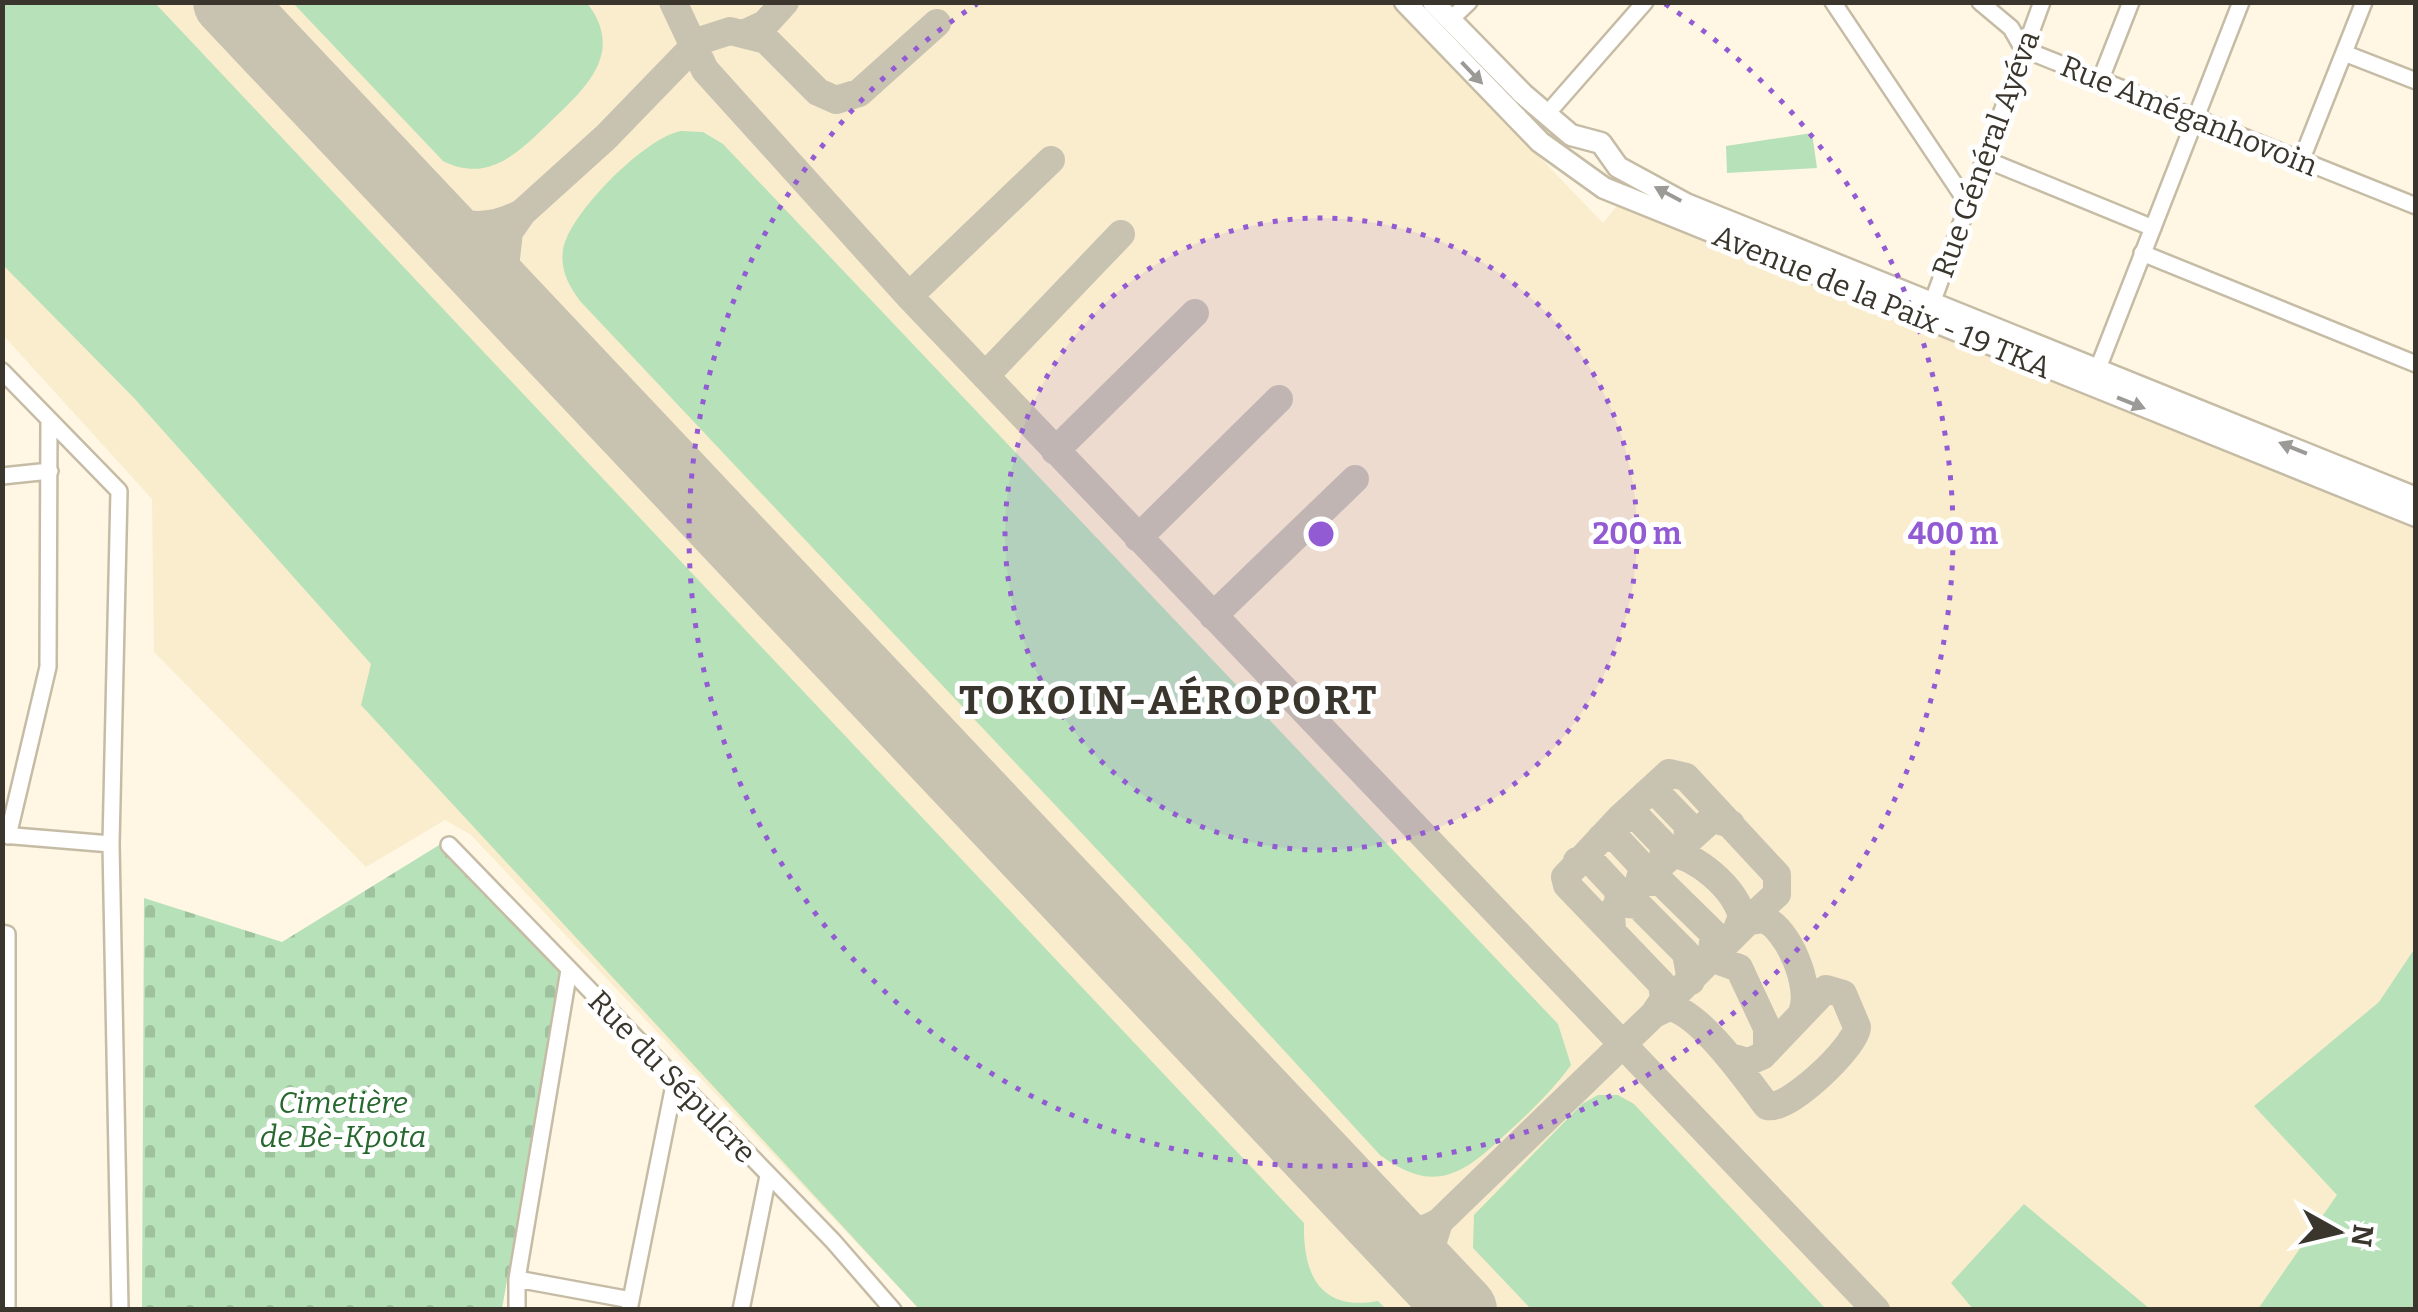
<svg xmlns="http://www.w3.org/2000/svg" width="2418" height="1312" viewBox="0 0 2418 1312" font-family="Bitter,serif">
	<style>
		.built { fill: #faedce }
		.green { fill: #b7e1b8 }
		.cemetery { fill: url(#cemetery-stones) }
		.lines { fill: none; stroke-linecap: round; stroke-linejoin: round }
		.taxiway { stroke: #c8c2b0; stroke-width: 28 }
		.runway { stroke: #c8c2b0; stroke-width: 70 }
		.minor-casing { stroke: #c6bca6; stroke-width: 20 }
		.major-casing { stroke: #c6bca6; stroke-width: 25 }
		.minor { stroke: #fff; stroke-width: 15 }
		.major { stroke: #fff; stroke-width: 20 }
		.oneway { fill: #9c9a96 }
		.ring { fill: none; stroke: #925bd3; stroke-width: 5; stroke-dasharray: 5 10 }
		.labels { text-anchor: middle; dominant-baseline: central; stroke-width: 10; stroke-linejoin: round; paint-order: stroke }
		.street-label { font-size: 30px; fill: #3a362d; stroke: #fff }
		.park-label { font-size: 30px; font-style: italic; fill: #26672e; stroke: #fff }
		.district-label { font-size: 40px; font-weight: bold; letter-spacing: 2.5px; fill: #3a362d; stroke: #fff }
		.centre { fill: #925bd3; stroke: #fff; stroke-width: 5 }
		.ring-label { font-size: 30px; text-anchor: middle; font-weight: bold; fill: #925bd3; stroke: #fff; stroke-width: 10; stroke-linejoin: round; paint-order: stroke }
	</style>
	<defs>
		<pattern id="cemetery-stones" width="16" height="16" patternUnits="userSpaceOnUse" patternTransform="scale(2.5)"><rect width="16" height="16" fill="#b7e1b8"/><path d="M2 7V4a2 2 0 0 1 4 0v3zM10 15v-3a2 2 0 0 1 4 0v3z" fill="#9ec29e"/></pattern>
	</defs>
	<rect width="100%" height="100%" fill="#fff7e3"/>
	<path class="built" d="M 3,3 L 1392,3 L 1603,223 L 1617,206 L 2415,524 L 2415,1309 L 919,1309 L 470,834 L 445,820 L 366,867 L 154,652 L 152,499 L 3,335 Z"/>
	<path class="green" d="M 2,3 L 155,3 L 1304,1223 C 1303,1272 1318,1312 1378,1301 L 1386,1309 L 919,1309 L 361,705 L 371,664 L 134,398 L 3,265 Z
		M 293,3 L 587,3 C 625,52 587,87 551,121 C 519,152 489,184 443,161 Z
		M 681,131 L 703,132 L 723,144 L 1558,1024 L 1571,1065 C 1552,1091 1530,1112 1507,1133 C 1463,1175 1434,1195 1380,1155 L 1189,947 L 580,301 C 569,286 560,270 563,250 C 569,213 646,137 681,131 Z
		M 1812,133 L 1817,168 L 1727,173 L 1726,146 Z
		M 2415,948 L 2415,1309 L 2258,1309 L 2337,1195 L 2254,1106 L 2379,1002 Z
		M 1598,1095 L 1618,1095 L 1634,1104 L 1826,1309 L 1531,1309 L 1473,1248 L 1474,1215 L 1582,1104 Z
		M 2024,1204 L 2150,1309 L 1973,1309 L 1951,1283 Z"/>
	<path class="cemetery" d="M 444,842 L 561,969 L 502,1309 L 142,1310 L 144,898 L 282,942 Z"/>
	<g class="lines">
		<path class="taxiway" d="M 673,2 L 705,70 L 909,296 L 1876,1310
			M 748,32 L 765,24 L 785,2
			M 417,203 C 452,226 485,234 523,212
			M 909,296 L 1051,160
			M 524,316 L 504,276 L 509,232 L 523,212 L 606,137 L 699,41 L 730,31 L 766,40 L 818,92 L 836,100 L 859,93 L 937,23
			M 985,376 L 1121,234
			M 1055,451 L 1195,313
			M 1138,538 L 1279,399
			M 1213,616 L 1355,479
			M 1646,794 L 1659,795 L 1687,824 L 1688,836
			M 1620,818 L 1638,818 L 1663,844 L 1664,858
			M 1601,838 L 1616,838 L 1643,867 L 1639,882
			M 1669,853 C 1696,855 1735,888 1742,917 L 1737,929
			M 1577,861 L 1591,861 L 1619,891 L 1628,893
			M 1639,882 L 1661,882 L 1714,934 L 1711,958 L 1739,968 L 1767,1028 L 1767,1051
			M 1619,891 L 1618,903 L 1638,905 L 1686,953 L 1691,981
			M 1745,922 L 1763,919 C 1788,927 1813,988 1802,1012
			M 1612,928 L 1611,915 L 1618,903 L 1712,819 L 1731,824
			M 1375,1219 C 1396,1234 1416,1236 1439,1222 L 1427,1260 L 1433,1279
			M 1439,1222 L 1654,1014 C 1697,976 1734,932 1777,894 L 1777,875 L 1686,777 L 1669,773 L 1620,818 L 1565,877 L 1567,885 L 1662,984 L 1664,999 L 1654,1014 L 1669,1007 C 1701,1013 1747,1080 1767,1106 C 1787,1112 1856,1047 1857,1027 L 1843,994 L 1826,989 L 1762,1056 L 1748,1062 L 1730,1057"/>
		<path class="runway" d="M 228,2 L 1462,1310"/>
		<defs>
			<path id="minor" d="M 1833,2 L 1966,201
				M 1980,2 L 2011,28 L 2023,49 L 2416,206
				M 1450,20 L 1469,2
				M 2344,53 L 2416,81
				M 2100,81 L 2131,2
				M 1546,115 L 1645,2
				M 1982,158 L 2153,228
				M 2301,161 L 2364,2
				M 2142,253 L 2416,364
				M 1931,306 L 2042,2
				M 2,371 L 119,491 L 111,844 L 120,1310
				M 2095,376 L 2241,2
				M 2,476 L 50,471
				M 2,835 L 111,844
				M 8,836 L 48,667 L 49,421
				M 449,845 L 833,1241 L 893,1310
				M 2,933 L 7,934 L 7,1310
				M 517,1279 L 631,1300
				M 517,1310 L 517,1279 L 569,970
				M 629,1310 L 675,1080
				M 741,1310 L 768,1176"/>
			<path id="major" d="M 1405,2 L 1540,142 L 1604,188 L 2416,516
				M 1433,2 L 1523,94 L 1571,135 L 1601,143 L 1618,167 L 1686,204 L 2416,498"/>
		</defs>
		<use href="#minor" class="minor-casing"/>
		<use href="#major" class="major-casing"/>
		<use href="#minor" class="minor"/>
		<use href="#major" class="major"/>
	</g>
	<defs><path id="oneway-solid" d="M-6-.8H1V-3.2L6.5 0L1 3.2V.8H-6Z" transform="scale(2.5)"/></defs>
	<g class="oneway">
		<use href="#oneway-solid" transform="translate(1472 73) rotate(46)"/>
		<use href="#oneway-solid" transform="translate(1668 194) rotate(-152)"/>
		<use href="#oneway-solid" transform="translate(2131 403) rotate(22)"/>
		<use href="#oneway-solid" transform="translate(2293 448) rotate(-158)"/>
	</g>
	<circle cx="1321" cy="534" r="316" fill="#925bd3" fill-opacity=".12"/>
	<g class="ring">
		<circle cx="1321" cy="534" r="316"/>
		<path d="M1665 4A632 632 0 1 1 977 4"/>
	</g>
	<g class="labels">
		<g class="street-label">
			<text transform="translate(2189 116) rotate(22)">Rue Améganhovoin</text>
			<text transform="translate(1986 154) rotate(-70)">Rue Général Ayéva</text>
			<text transform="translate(1882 302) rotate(22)">Avenue de la Paix - 19 TKA</text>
			<text transform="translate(672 1077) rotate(46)">Rue du Sépulcre</text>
		</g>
		<g class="park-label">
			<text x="343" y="1103">Cimetière<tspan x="343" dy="34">de Bè-Kpota</tspan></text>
		</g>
		<g class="district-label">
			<text x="1169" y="701">TOKOIN-AÉROPORT</text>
		</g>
	</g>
	<circle cx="1321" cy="534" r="15" class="centre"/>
	<g class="ring-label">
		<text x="1637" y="544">200 m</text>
		<text x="1953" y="544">400 m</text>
	</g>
	<rect width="2418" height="1312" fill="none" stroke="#3a362d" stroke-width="10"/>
	<g transform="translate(2338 1232) rotate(98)" stroke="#ffffff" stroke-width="8" paint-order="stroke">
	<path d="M0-8L18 38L0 25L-18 38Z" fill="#3a362d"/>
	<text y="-15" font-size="28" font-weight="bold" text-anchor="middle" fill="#3a362d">N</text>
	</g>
</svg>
